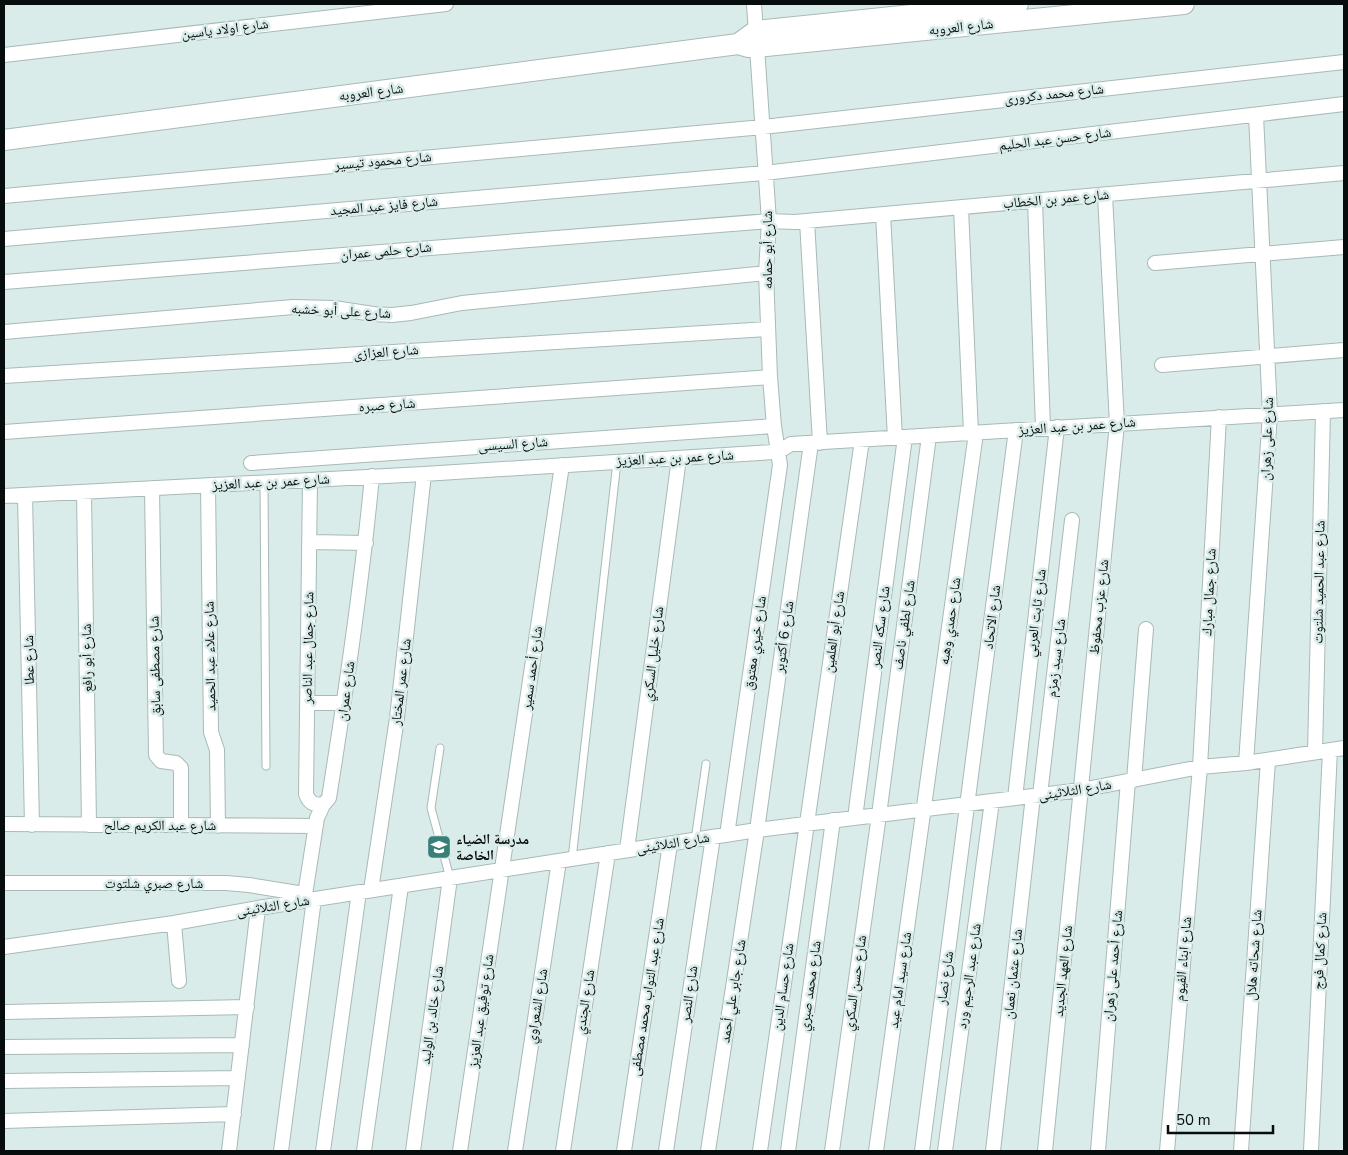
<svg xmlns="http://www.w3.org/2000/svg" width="1348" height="1155" viewBox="0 0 1348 1155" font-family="'Nunito Sans','Noto Naskh Arabic',sans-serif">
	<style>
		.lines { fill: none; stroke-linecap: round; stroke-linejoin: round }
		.lane-casing { stroke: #a8bab7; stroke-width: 9 }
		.street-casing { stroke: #a8bab7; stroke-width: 16 }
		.secondary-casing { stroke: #a8bab7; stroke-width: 22 }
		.lane { stroke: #fff; stroke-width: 7 }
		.street { stroke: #fff; stroke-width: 14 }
		.secondary { stroke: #fff; stroke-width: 20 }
		.labels { text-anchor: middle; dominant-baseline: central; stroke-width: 5; stroke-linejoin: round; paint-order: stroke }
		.street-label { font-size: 14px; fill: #070d0c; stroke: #d9ece9 }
		.poi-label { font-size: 14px; font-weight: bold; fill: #070d0c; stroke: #d9ece9; text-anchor: start }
	</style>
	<rect width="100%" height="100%" fill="#d9ece9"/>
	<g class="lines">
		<defs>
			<path id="lane" d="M 264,482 L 266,766
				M 440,748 L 431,808 L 450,878
				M 695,840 L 706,764
				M 572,859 L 617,462"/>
			<path id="street" d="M 4,55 L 446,4
				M 4,196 L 763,127 L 1344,62
				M 1035,201 L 1043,428
				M 961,208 L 971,433
				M 883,214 L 895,438
				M 807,221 L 820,443
				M 4,239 L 765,173 L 1344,104
				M 1155,263 L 1344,247
				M 4,282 L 769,221 L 795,222 L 1344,173
				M 4,332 L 293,307 L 334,308 L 373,314 L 392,315 L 411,313 L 462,303 L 766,273
				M 1162,365 L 1344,350
				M 4,376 L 768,329
				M 4,432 L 770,377
				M 251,463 L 774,426
				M 310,480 L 306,794 C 309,803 314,805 323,805
				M 208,485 L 211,732 L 217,750 L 218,826
				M 152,488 L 156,755 L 161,761 L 176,763 L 181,768 L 181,825
				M 84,492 L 89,825
				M 25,495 L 32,825
				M 4,496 L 424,474 L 774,452 L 781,450 L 791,444 L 1344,410
				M 310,542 L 366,543
				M 307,703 L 344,703
				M 1315,752 L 1323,411
				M 1246,763 L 1270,414 L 1256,115
				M 1134,780 L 1146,629
				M 1040,795 L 1072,520
				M 1015,798 L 1057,427
				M 855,818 L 905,437
				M 4,824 L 316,826
				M 727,835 L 780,465 L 774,426 L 770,377 L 766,273 L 769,221 L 754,4
				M 627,850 L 679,458
				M 4,883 L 226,883 L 249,885 L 304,894
				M 371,890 L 397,718 L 424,474
				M 304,901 L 317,818 L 323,805 L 329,798 C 346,691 362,584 372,476
				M 174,923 L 179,981
				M 4,947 L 174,923 L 258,908 L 757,830 L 1081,790 L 1200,767 L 1246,763 L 1344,748
				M 4,1012 L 247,1007
				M 4,1047 L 242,1045
				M 4,1081 L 238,1078
				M 4,1121 L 234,1114
				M 229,1151 L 258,908
				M 281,1151 L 314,899
				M 323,1151 L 359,892
				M 364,1151 L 401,886
				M 413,1151 L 450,878
				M 460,1151 L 562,465
				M 515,1151 L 559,861
				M 563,1151 L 608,853
				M 624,1151 L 670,844
				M 666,1151 L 713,837
				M 708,1151 L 757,830 L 811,443
				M 760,1151 L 862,440
				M 788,1151 L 833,820
				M 832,1151 L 879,815 L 929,436
				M 876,1151 L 976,433
				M 922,1151 L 1016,430
				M 945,1151 L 992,801
				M 993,1151 L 1033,796
				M 1045,1151 L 1117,424 L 1105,195
				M 1098,1151 L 1128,781
				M 1167,1151 L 1200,767 L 1219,417
				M 1241,1151 L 1268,760
				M 1311,1151 L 1330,750"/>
			<path id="secondary" d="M 738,44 L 756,31 L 1018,4
				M 4,140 L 738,44 L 748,47 L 757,47 L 1184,4"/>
		</defs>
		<use href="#lane" class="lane-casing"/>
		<use href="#street" class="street-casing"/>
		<use href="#secondary" class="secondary-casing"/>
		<use href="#lane" class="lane"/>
		<use href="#street" class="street"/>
		<use href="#secondary" class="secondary"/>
	</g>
	<defs>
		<symbol id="school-square" viewBox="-11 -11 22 22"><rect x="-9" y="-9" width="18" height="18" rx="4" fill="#387f77" stroke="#d9ece9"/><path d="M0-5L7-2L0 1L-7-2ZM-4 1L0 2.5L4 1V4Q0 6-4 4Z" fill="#fff"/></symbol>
	</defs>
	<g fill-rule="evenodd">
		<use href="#school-square" x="425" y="833" width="28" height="28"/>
	</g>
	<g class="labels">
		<g class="street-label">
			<text transform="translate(961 27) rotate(-6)">شارع العروبه</text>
			<text transform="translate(225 29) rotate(-7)">شارع اولاد ياسين</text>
			<text transform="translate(371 92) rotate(-7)">شارع العروبه</text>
			<text transform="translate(1054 94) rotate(-6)">شارع محمد دكرورى</text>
			<text transform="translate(1055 139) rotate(-7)">شارع حسن عبد الحليم</text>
			<text transform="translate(383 161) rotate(-5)">شارع محمود تيسير</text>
			<text transform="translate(1056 199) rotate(-5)">شارع عمر بن الخطاب</text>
			<text transform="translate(384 206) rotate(-5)">شارع فايز عبد المجيد</text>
			<text transform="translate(767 250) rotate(-90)">شارع أبو حمامه</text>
			<text transform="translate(386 251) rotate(-5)">شارع حلمى عمران</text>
			<text transform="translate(341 311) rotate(3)">شارع على أبو خشبه</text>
			<text transform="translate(386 352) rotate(-4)">شارع العزازى</text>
			<text transform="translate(387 405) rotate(-4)">شارع صبره</text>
			<text transform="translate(1077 426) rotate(-4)">شارع عمر بن عبد العزيز</text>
			<text transform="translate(1267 439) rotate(-88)">شارع على زهران</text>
			<text transform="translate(513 444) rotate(-4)">شارع السيسى</text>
			<text transform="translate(675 458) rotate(-3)">شارع عمر بن عبد العزيز</text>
			<text transform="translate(271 482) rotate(-3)">شارع عمر بن عبد العزيز</text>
			<text transform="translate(1319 582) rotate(-89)">شارع عبد الحميد شلتوت</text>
			<text transform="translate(1209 592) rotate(-87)">شارع جمال مبارك</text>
			<text transform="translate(1099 607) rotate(-84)">شارع عزب محفوظ</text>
			<text transform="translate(1036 613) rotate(-83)">شارع ثابت العربي</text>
			<text transform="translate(992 617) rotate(-83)">شارع الاتحاد</text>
			<text transform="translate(950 621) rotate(-82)">شارع حمدي وهبه</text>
			<text transform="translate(904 625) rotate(-82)">شارع لطفي ناصف</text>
			<text transform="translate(880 627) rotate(-83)">شارع سكه النصر</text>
			<text transform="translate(834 632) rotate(-82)">شارع أبو العلمين</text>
			<text transform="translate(784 637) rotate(-82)">شارع 6 أكتوبر</text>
			<text transform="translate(755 643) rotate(-82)">شارع خيري معتوق</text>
			<text transform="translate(308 648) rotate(-89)">شارع جمال عبد الناصر</text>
			<text transform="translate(653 654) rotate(-83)">شارع خليل السكري</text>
			<text transform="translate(210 656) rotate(-91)">شارع علاء عبد الحميد</text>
			<text transform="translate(87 658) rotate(-91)">شارع أبو رافع</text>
			<text transform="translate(1056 658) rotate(-83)">شارع سيد زمزم</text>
			<text transform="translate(29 660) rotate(-91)">شارع عطا</text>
			<text transform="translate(155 666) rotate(-91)">شارع مصطفى سابق</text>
			<text transform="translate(532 668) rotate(-82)">شارع أحمد سمير</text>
			<text transform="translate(401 682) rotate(-83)">شارع عمر المختار</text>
			<text transform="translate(346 691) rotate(-82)">شارع عمران</text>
			<text transform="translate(1075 790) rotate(-9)">شارع الثلاثينى</text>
			<text x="160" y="825">شارع عبد الكريم صالح</text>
			<text transform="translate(673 843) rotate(-9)">شارع الثلاثينى</text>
			<text x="154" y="883">شارع صبري شلتوت</text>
			<text transform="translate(273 906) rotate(-9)">شارع الثلاثينى</text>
			<text transform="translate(1320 951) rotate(-87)">شارع كمال فرج</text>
			<text transform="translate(1254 955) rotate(-86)">شارع شحاته هلال</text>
			<text transform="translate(1183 959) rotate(-85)">شارع ابناء الفيوم</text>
			<text transform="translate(1113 966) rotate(-85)">شارع أحمد على زهران</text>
			<text transform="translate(1063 971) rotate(-84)">شارع العهد الجديد</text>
			<text transform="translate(1013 974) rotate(-84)">شارع عثمان نعمان</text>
			<text transform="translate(969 976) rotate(-82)">شارع عبد الرحيم ورد</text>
			<text transform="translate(945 978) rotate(-82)">شارع نصار</text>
			<text transform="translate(900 980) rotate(-82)">شارع سيد امام عيد</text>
			<text transform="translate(855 983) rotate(-82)">شارع حسن السكري</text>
			<text transform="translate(810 986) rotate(-82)">شارع محمد صبري</text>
			<text transform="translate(783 987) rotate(-82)">شارع حسام الدين</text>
			<text transform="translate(733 991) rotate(-81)">شارع جابر علي أحمد</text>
			<text transform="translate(689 994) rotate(-82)">شارع النصر</text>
			<text transform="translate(647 997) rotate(-81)">شارع عبد التواب محمد مصطفى</text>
			<text transform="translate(585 1002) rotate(-81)">شارع الجندي</text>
			<text transform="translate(537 1006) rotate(-81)">شارع الشعراوي</text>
			<text transform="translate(481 1011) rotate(-82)">شارع توفيق عبد العزيز</text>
			<text transform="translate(432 1015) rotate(-82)">شارع خالد بن الوليد</text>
		</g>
		<g class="poi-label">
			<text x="456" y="839">مدرسة الضياء<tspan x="456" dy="16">الخاصة</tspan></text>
		</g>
	</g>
	<rect width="1348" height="1155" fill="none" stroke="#070d0c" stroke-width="10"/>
	<path d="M1168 1125v8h105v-8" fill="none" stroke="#070d0c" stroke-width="2.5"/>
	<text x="1176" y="1125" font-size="15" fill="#070d0c" stroke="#d9ece9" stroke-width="4" paint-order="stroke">50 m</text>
</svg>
